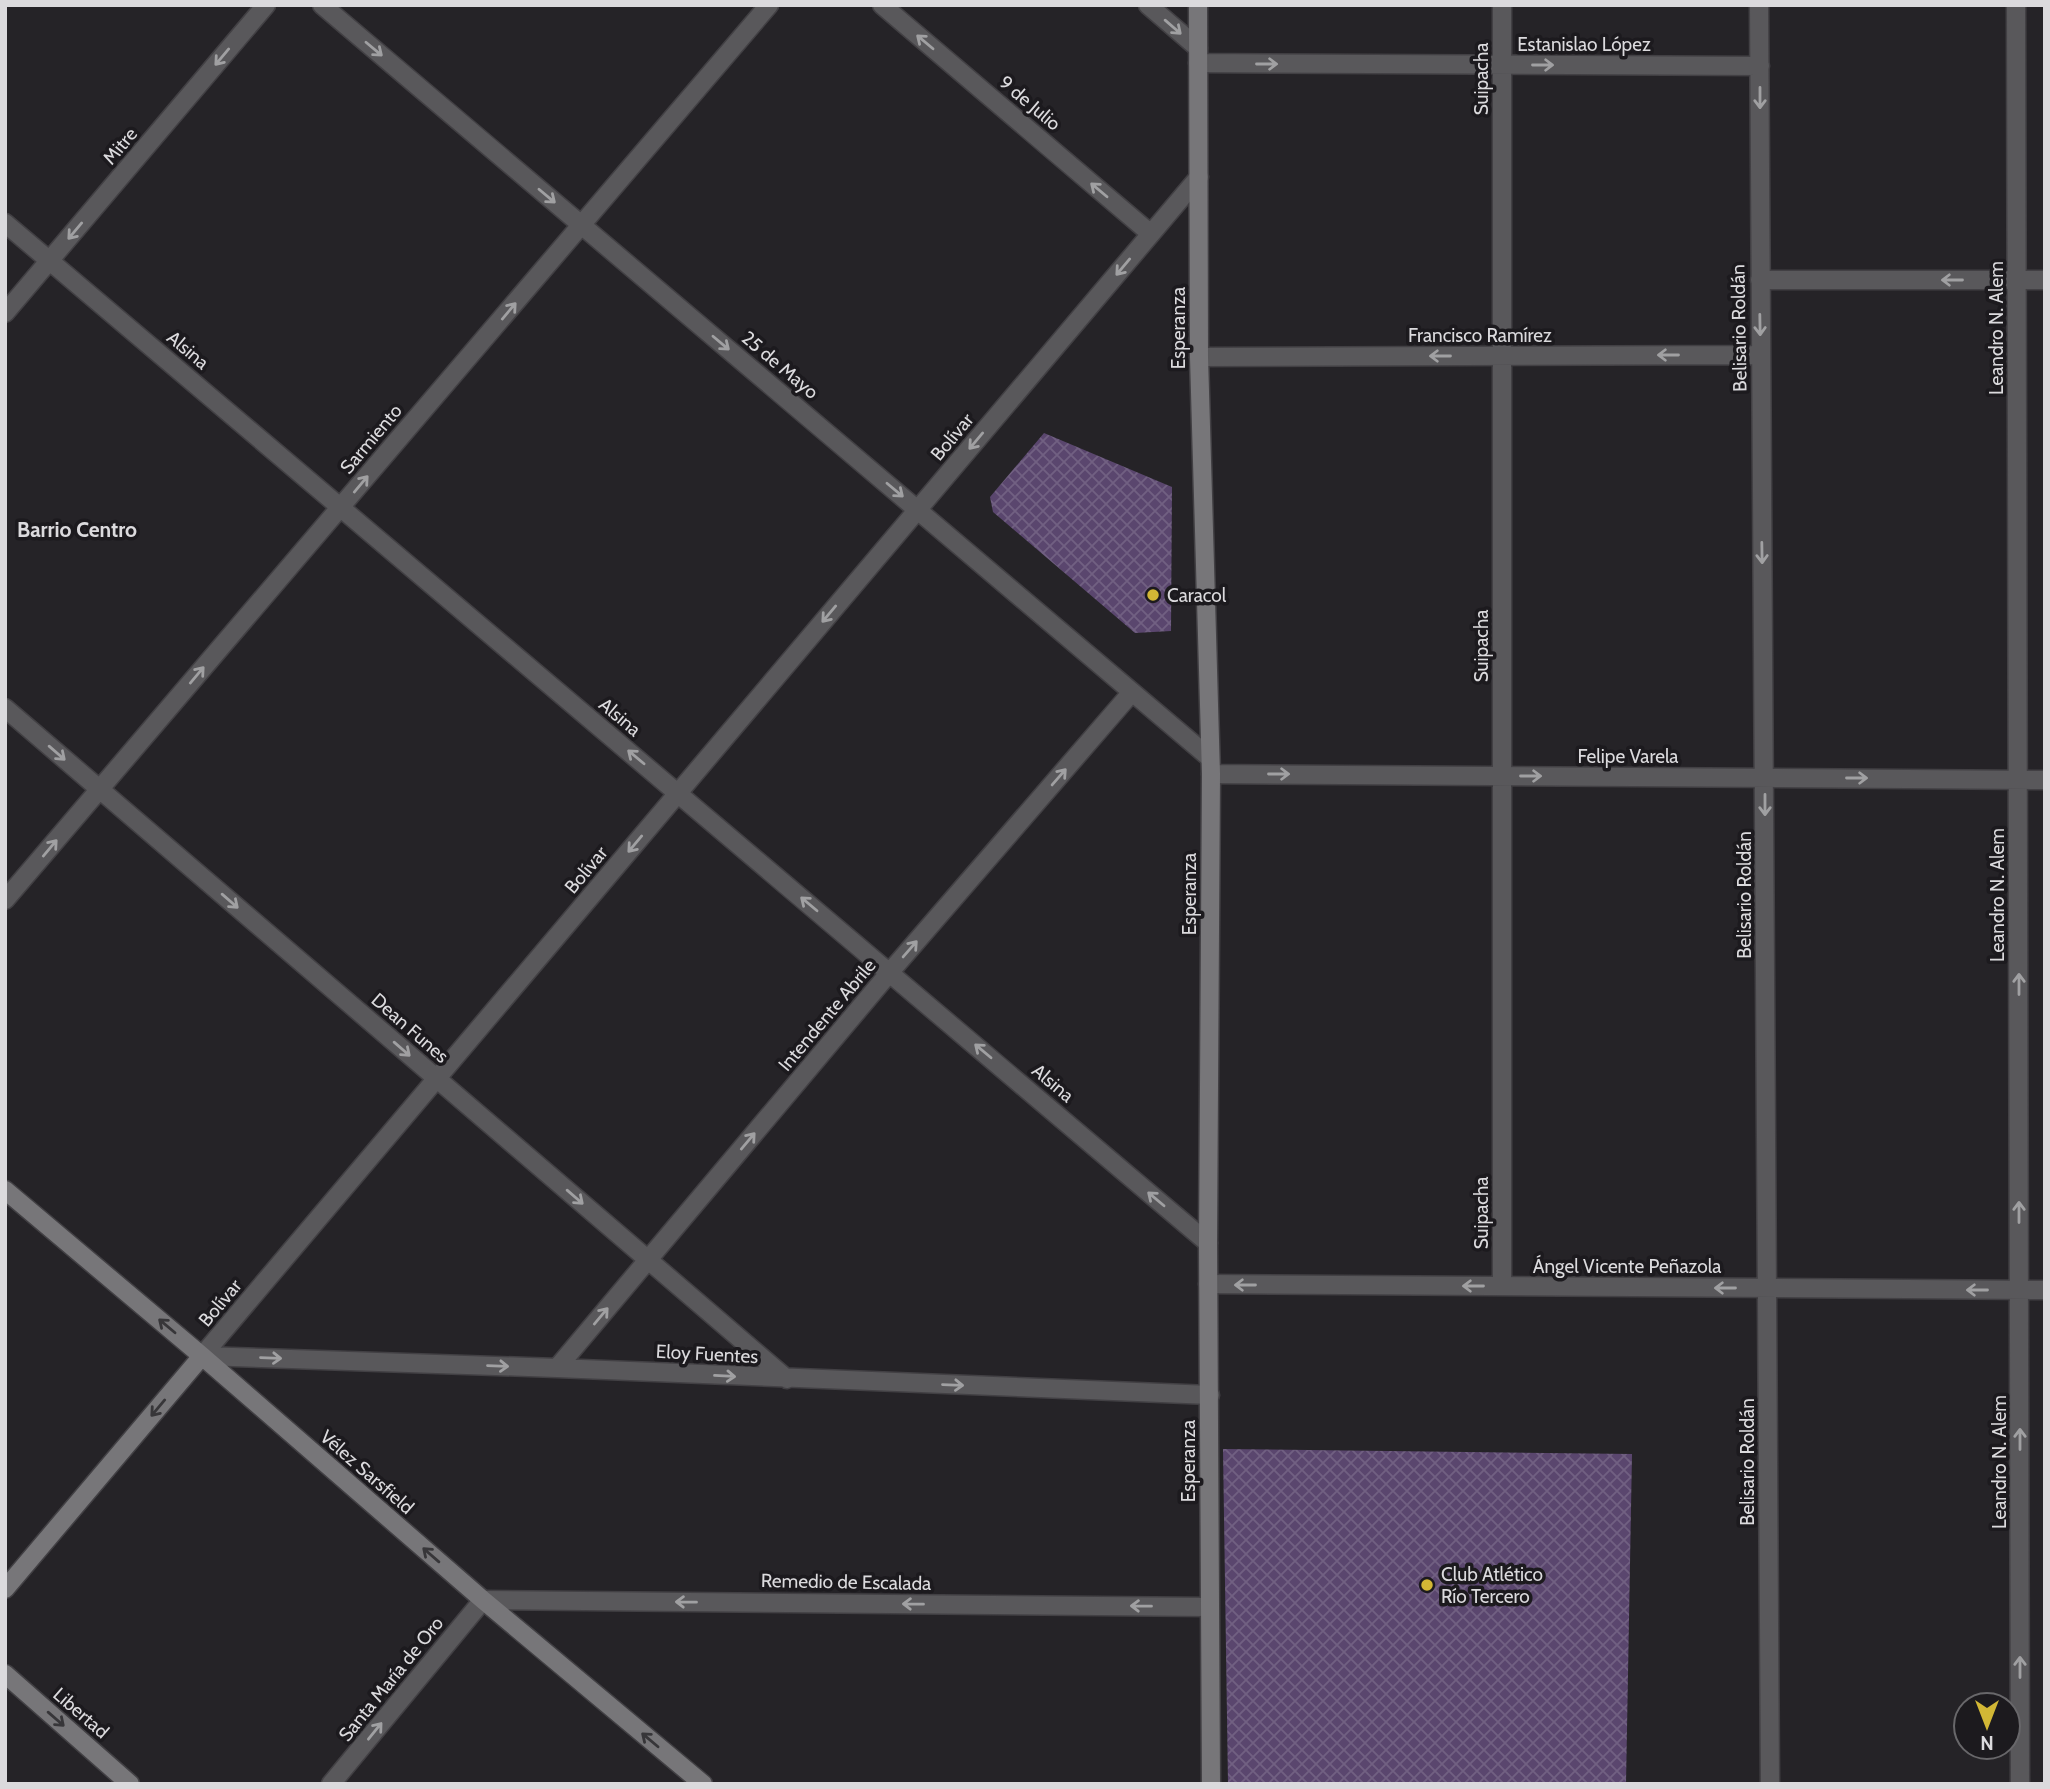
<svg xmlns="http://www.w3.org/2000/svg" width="2050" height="1789" viewBox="0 0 2050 1789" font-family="Cabin,sans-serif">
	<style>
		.building { fill: url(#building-cross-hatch) }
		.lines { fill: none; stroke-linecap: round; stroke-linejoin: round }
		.street-casing { stroke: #424044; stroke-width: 21 }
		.secondary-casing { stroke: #424044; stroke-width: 21 }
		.street { stroke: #59585b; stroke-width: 18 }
		.secondary { stroke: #777679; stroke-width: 18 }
		.oneway { stroke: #a0a0a2 }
		.oneway2 { stroke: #373639 }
		.poi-dot { fill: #d2b735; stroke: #1c1a1e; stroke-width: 2.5 }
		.labels { text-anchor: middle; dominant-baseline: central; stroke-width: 7; stroke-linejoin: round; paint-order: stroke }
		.street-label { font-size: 19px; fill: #dbdadd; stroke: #1c1a1e }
		.poi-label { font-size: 19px; fill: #dbdadd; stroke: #1c1a1e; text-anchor: start }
		.neighbourhood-label { font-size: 21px; font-weight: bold; fill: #dbdadd; stroke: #1c1a1e }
	</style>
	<defs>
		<pattern id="building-cross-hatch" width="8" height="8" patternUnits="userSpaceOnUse" patternTransform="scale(1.75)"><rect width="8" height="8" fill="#5a466e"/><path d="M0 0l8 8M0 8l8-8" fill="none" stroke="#716082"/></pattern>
	</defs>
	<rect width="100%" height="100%" fill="#252327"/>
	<path class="building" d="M 1044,433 L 1172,487 L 1171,631 L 1135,633 L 993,512 L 990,497 Z
		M 1223,1449 L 1632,1454 L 1626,1784 L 1228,1784 Z"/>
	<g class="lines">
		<defs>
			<path id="street" d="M 322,5 L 1210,758
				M 882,5 L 1151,234
				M 1148,5 L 1198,48
				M 1759,5 L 1770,1784
				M 2016,5 L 2020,1784
				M 1198,63 L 1760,66
				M 5,223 L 1208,1243
				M 1760,280 L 2045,280
				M 5,313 L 266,5
				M 1199,357 L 1761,355
				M 5,708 L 787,1379
				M 1211,774 L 2045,780
				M 5,900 L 769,5
				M 1208,1284 L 2045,1290
				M 1502,1286 L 1502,5
				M 202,1356 L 1199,177
				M 202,1356 L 557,1368 L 1210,1395
				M 557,1368 L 890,972 L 1132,692
				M 331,1784 L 483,1600 L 1209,1607"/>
			<path id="secondary" d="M 1198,5 L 1199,357 L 1211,774 L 1208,1243 L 1211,1784
				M 5,1190 L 202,1356 L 483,1600 L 703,1784
				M 5,1589 L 202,1356
				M 5,1674 L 130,1784"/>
		</defs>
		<use href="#street" class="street-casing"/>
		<use href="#secondary" class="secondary-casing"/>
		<use href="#street" class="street"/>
		<use href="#secondary" class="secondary"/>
	</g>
	<defs><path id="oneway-shaft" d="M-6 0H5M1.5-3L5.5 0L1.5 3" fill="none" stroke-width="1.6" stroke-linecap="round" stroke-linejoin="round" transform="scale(1.75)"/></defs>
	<g class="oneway">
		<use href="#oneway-shaft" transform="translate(1173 27) rotate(41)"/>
		<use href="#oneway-shaft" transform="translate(925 42) rotate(-140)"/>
		<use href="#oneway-shaft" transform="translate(374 49) rotate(40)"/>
		<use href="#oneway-shaft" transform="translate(222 57) rotate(130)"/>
		<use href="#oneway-shaft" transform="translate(1267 64)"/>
		<use href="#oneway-shaft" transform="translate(1543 65)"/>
		<use href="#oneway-shaft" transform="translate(1760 98) rotate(90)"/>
		<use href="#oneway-shaft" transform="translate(1099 190) rotate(-140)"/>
		<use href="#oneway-shaft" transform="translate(547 196) rotate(40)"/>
		<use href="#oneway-shaft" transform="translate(75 231) rotate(130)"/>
		<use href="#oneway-shaft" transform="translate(1123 267) rotate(130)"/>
		<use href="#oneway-shaft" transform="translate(1952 280) rotate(-180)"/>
		<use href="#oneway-shaft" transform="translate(509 311) rotate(-50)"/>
		<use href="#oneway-shaft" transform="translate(1760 325) rotate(89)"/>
		<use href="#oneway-shaft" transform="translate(721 343) rotate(40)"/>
		<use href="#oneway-shaft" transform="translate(1668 355) rotate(180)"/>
		<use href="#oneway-shaft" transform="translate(1440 356) rotate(180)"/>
		<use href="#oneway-shaft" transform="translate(976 441) rotate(130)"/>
		<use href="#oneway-shaft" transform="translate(361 484) rotate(-50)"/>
		<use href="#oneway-shaft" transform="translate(895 490) rotate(40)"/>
		<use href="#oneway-shaft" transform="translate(1762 553) rotate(89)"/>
		<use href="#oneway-shaft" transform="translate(829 614) rotate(130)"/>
		<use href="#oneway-shaft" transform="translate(197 675) rotate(-50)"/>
		<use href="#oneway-shaft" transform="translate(57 753) rotate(41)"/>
		<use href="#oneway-shaft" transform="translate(636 757) rotate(-140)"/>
		<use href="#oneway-shaft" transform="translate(1279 774)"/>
		<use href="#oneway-shaft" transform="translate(1531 776)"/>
		<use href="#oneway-shaft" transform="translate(1059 777) rotate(-49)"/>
		<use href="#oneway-shaft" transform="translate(1857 778)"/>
		<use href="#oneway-shaft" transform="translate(1765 805) rotate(90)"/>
		<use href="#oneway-shaft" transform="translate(635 844) rotate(130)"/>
		<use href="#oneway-shaft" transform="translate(50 848) rotate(-50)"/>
		<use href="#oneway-shaft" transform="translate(230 901) rotate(41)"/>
		<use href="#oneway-shaft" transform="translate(809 904) rotate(-140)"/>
		<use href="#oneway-shaft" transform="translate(910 949) rotate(-49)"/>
		<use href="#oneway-shaft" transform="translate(2019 984) rotate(-90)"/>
		<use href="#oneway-shaft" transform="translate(402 1049) rotate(41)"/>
		<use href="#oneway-shaft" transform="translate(983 1051) rotate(-140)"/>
		<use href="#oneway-shaft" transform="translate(748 1141) rotate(-50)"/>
		<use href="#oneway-shaft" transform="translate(575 1197) rotate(41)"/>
		<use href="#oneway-shaft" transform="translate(1156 1199) rotate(-140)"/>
		<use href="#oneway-shaft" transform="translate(2019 1212) rotate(-90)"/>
		<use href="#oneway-shaft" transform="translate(1245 1285) rotate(-180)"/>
		<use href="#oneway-shaft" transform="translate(1473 1286) rotate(-180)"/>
		<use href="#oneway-shaft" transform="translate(1725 1288) rotate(-180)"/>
		<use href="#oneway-shaft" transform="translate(1977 1290) rotate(-180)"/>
		<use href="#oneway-shaft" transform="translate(601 1316) rotate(-50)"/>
		<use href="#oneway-shaft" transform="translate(271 1358) rotate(2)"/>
		<use href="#oneway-shaft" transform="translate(498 1366) rotate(2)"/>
		<use href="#oneway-shaft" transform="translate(725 1376) rotate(3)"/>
		<use href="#oneway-shaft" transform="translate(953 1385) rotate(2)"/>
		<use href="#oneway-shaft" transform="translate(2020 1439) rotate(-90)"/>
		<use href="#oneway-shaft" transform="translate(686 1602) rotate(-179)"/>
		<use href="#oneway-shaft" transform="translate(913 1604) rotate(-179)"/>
		<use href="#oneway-shaft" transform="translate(1141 1606) rotate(-179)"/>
		<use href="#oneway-shaft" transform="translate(2020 1667) rotate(-90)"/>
		<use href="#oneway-shaft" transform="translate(375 1731) rotate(-51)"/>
	</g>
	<g class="oneway2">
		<use href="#oneway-shaft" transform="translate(167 1326) rotate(-140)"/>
		<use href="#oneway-shaft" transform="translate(158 1408) rotate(130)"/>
		<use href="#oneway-shaft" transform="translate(431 1555) rotate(-139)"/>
		<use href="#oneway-shaft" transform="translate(56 1719) rotate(41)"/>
		<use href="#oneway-shaft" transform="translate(650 1740) rotate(-140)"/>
	</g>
	<g class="poi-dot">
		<circle cx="1153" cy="595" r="7"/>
		<circle cx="1427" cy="1585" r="7"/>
	</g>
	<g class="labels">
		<g class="street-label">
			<text x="1584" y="44">Estanislao López</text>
			<text transform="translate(1481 79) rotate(-90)">Suipacha</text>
			<text transform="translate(1030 103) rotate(40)">9 de Julio</text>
			<text transform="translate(120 146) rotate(-50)">Mitre</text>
			<text transform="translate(1178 328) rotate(-90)">Esperanza</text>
			<text transform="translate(1739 328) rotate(-91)">Belisario Roldán</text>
			<text transform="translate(1996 328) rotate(-90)">Leandro N. Alem</text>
			<text x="1480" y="335">Francisco Ramírez</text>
			<text transform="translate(188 350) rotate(40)">Alsina</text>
			<text transform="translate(780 365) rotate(40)">25 de Mayo</text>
			<text transform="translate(952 437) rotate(-50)">Bolívar</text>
			<text transform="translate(371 439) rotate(-50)">Sarmiento</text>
			<text transform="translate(1481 646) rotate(-90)">Suipacha</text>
			<text transform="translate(620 717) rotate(40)">Alsina</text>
			<text x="1628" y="756">Felipe Varela</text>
			<text transform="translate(586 870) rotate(-50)">Bolívar</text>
			<text transform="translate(1189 894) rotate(-90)">Esperanza</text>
			<text transform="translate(1744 895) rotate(-90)">Belisario Roldán</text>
			<text transform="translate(1997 895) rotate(-90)">Leandro N. Alem</text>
			<text transform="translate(827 1015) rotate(-50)">Intendente Abrile</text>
			<text transform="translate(410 1028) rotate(41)">Dean Funes</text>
			<text transform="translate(1053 1083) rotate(40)">Alsina</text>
			<text transform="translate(1481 1213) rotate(-90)">Suipacha</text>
			<text x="1627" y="1266">Ángel Vicente Peñazola</text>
			<text transform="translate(220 1303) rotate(-50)">Bolívar</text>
			<text transform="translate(707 1354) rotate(3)">Eloy Fuentes</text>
			<text transform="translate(1188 1461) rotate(-90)">Esperanza</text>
			<text transform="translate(1747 1462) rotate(-90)">Belisario Roldán</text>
			<text transform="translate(1999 1462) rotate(-90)">Leandro N. Alem</text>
			<text transform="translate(367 1472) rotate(41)">Vélez Sarsfield</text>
			<text transform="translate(846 1582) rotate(1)">Remedio de Escalada</text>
			<text transform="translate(391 1679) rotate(-51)">Santa María de Oro</text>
			<text transform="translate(81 1713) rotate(41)">Libertad</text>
		</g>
		<g class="poi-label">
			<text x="1167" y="595">Caracol</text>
			<text x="1441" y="1574">Club Atlético<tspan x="1441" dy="22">Río Tercero</tspan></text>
		</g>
		<g class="neighbourhood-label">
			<text x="77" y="529">Barrio Centro</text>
		</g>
	</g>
	<rect width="2050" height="1789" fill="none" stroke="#dbdadd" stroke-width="14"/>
	<g transform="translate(1987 1726) rotate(180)"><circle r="33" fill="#1c1a1e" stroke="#68676a" stroke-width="2"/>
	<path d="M0-5L12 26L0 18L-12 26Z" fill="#d2b735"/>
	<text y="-10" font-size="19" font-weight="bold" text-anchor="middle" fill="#dbdadd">N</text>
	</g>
</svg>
